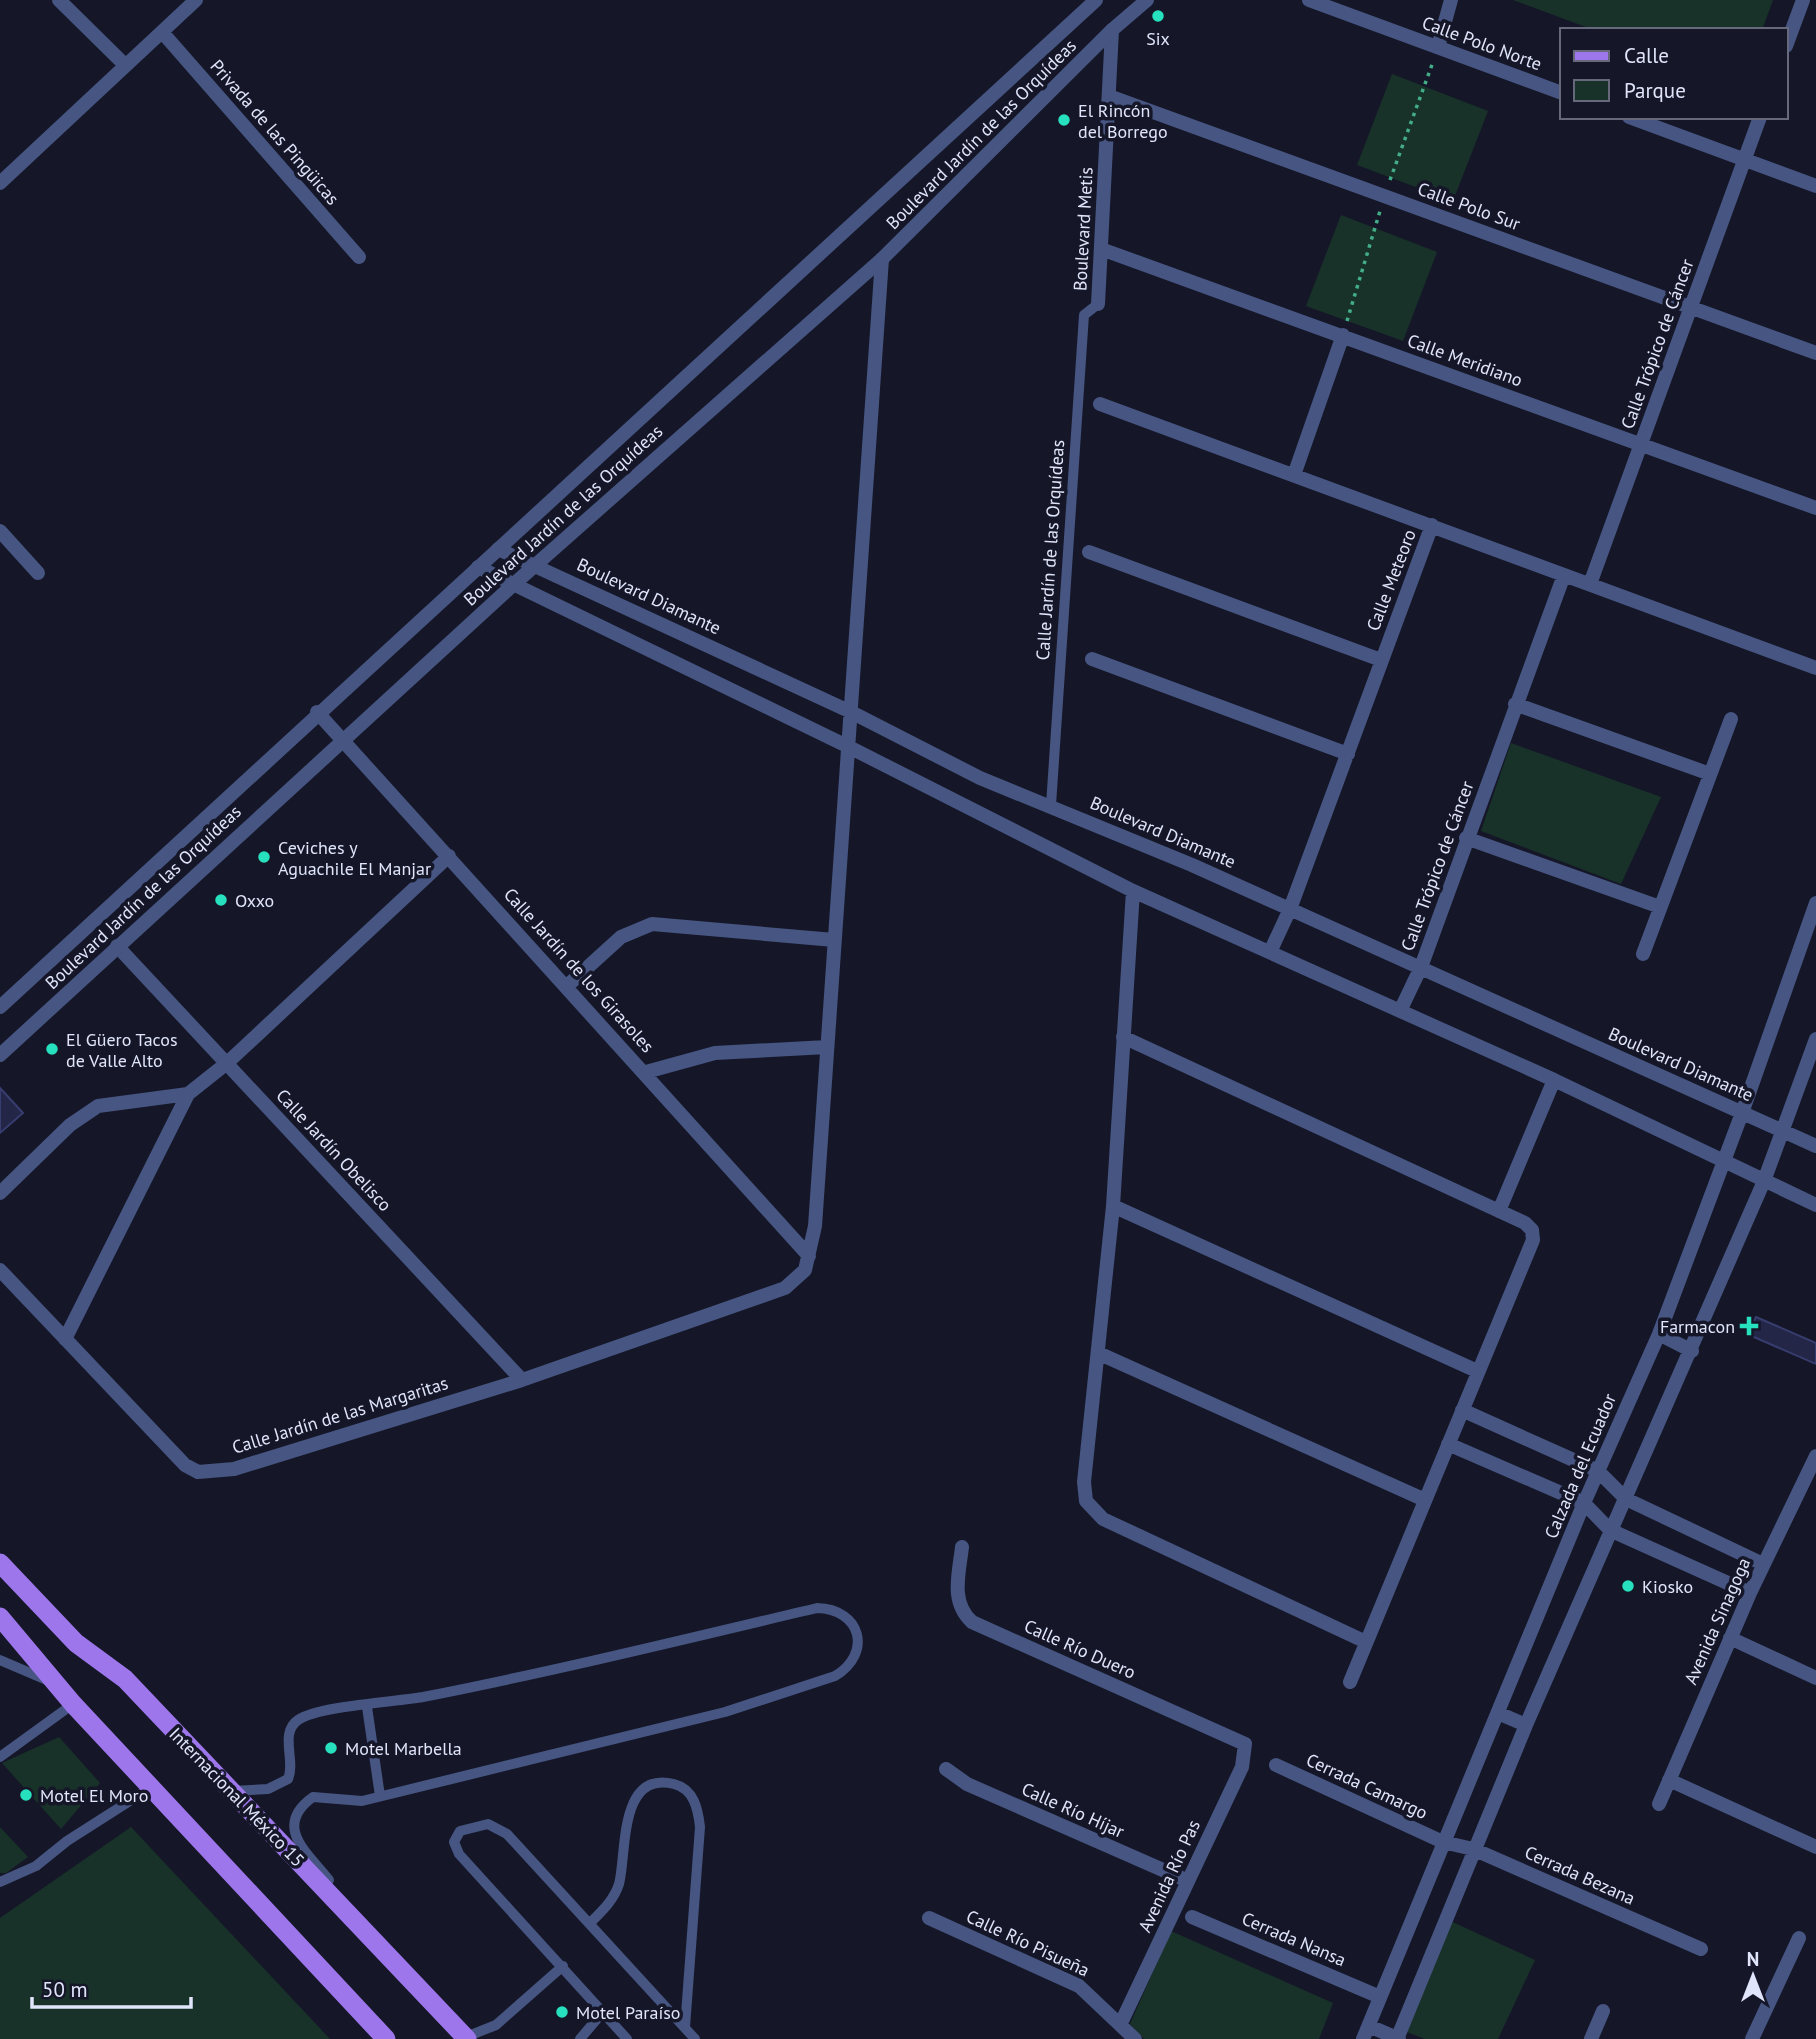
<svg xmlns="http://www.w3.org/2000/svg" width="1816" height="2039" viewBox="0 0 1816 2039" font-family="'PT Sans',sans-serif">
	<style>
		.green { fill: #183229 }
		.building { fill: #232647; stroke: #383d70; stroke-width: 2 }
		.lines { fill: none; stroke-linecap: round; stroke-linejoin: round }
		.path { stroke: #42ad88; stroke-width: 3.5; stroke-dasharray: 3.5 5; stroke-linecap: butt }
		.service { stroke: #465581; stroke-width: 10 }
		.minor { stroke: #465581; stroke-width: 14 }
		.tertiary { stroke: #465581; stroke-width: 14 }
		.primary { stroke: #9e76ec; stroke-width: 19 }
		.poi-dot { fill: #27e0be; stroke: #151728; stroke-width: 2.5 }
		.labels { text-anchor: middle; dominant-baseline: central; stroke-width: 7; stroke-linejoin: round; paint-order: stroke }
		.poi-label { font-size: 18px; fill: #e0e5fb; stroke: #151728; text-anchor: start }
		.street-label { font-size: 18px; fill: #e0e5fb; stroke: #151728 }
	</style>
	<rect width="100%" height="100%" fill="#151728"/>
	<path class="green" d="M 1513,0 L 1773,0 L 1762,30 L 1594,30 Z
		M 1392,74 L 1488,111 L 1453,201 L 1357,165 Z
		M 1341,215 L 1437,252 L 1403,341 L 1306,306 Z
		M 1511,743 L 1661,797 L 1621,884 L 1481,831 Z
		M 59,1737 L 100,1783 L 61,1829 L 2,1763 Z
		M 0,1827 L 28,1857 L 6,1873 L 0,1873 Z
		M 131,1827 L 330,2039 L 0,2039 L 0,1918 Z
		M 1446,1919 L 1535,1960 L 1498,2039 L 1425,2039 L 1399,2029 Z
		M 1171,1931 L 1333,2003 L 1319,2039 L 1144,2039 L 1130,2024 Z"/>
	<path class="building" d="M 0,1088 L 23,1113 L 0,1133 Z
		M 1756,1317 L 1816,1343 L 1816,1364 L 1747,1334 Z"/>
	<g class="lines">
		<path class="path" d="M 1390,180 L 1433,62
			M 1347,321 L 1380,211"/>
		<path class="service" d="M 1051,805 L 1084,315 L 1098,304
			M 0,1660 L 49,1681
			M 367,1707 L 380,1796
			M 0,1757 L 73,1704
			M 232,1791 L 268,1789 L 288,1779 C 296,1761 279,1733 298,1720 C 318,1706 394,1702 423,1697 C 555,1671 686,1639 817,1608 C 861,1609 873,1653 835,1676 L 725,1712 L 362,1801 L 313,1797 C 271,1827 310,1855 329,1880
			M 0,1882 L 36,1866 L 67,1841 L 150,1788
			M 590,1923 C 602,1911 614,1900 619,1884 C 627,1854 618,1770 674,1784 C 694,1789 698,1809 700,1827 L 685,2027
			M 466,2037 L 496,2025 L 563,1966
			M 580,2039 L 602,2013
			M 627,2039 L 459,1854 L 454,1842 L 460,1831 L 488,1824 L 507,1834 L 695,2039"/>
		<path class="minor" d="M 59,0 L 125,65
			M 1309,0 L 1562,93
			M 162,32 L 359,257
			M 1786,46 L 1803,0
			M 1438,47 L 1451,0
			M 1109,96 L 1816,353
			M 1629,117 L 1816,186
			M 0,183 L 196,0
			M 1101,249 L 1816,508
			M 1098,304 L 1112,30
			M 1100,404 L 1816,668
			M 1294,475 L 1343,335
			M 0,531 L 38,573
			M 498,549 L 851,712 L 980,778 L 1192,865 L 1816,1146
			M 1089,552 L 1381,660
			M 478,567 L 847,746 L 1133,891 L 1554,1080 L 1816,1205
			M 1590,584 L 1760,117
			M 1092,659 L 1348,754
			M 1515,704 L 1710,774
			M 317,712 L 809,1256
			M 1466,838 L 1660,907
			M 1133,891 L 1113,1206 L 1084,1482 L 1086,1501 L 1103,1519 L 1366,1642
			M 117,946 L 522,1380
			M 1270,952 L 1290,909 L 1432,525
			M 1643,954 L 1731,719
			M 567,986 L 621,937 L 652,924 L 834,940
			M 1400,1011 L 1421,967 L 1564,575
			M 1123,1037 L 1525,1223 L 1532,1230 L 1533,1240 L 1350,1682
			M 646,1072 L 715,1053 L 827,1047
			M 0,1193 L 70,1125 L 98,1106 L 188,1094 L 227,1063 L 449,856
			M 1113,1206 L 1477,1371
			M 1499,1211 L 1554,1080
			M 0,1270 L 185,1465 L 198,1472 L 234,1469 L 522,1380 L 785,1288 L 805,1270 L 815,1226 L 882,259
			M 1659,1334 L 1692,1351
			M 65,1339 L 188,1094
			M 1098,1353 L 1425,1500
			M 1462,1410 L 1598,1471 L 1626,1499 L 1763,1564
			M 1448,1444 L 1584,1503 L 1610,1530 L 1750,1593
			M 962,1547 C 959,1574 950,1602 972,1622 L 1245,1744 L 1242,1767 L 1121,2023
			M 1730,1638 L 1816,1678
			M 1498,1713 L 1526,1725
			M 1276,1765 L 1443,1842 L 1473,1849 L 1701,1949
			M 946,1769 L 967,1784 L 1188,1881
			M 1669,1780 L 1816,1847
			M 1659,1804 L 1750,1593 L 1816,1456
			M 1192,1917 L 1380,1997
			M 929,1918 L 1079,1986 L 1135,2039
			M 1369,2026 L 1399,2039
			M 1363,2039 L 1584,1503 L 1659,1334 L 1742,1113 L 1816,903
			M 1397,2039 L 1526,1725 L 1764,1181 L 1816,1039
			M 1591,2039 L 1603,2011
			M 1752,2039 L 1799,1938"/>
		<path class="tertiary" d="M 0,1007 L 1096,0
			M 0,1055 L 514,584 L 882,259 L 1112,30 L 1147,0"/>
		<path class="primary" d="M 0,1563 L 76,1643 L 125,1679 L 467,2039
			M 0,1617 L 73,1704 L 386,2039"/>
	</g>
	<g class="poi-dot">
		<circle cx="1158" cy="16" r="7"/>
		<circle cx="1064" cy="120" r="7"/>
		<circle cx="264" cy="857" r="7"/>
		<circle cx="221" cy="900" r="7"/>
		<circle cx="52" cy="1049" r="7"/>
		<path d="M1745.5 1315.5h7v7h7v7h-7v7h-7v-7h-7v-7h7z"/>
		<circle cx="1628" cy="1586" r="7"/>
		<circle cx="331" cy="1748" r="7"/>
		<circle cx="26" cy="1795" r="7"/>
		<circle cx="562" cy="2012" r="7"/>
	</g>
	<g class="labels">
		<g class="poi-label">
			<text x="1158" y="38" text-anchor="middle">Six</text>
			<text x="1078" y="110">El Rincón<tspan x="1078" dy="21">del Borrego</tspan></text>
			<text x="278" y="847">Ceviches y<tspan x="278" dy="21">Aguachile El Manjar</tspan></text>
			<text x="235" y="900">Oxxo</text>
			<text x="66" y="1039">El Güero Tacos<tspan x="66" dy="21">de Valle Alto</tspan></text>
			<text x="1735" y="1326" text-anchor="end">Farmacon</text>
			<text x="1642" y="1586">Kiosko</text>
			<text x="345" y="1748">Motel Marbella</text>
			<text x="40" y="1795">Motel El Moro</text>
			<text x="576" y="2012">Motel Paraíso</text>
		</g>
		<g class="street-label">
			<text transform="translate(1482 43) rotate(20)">Calle Polo Norte</text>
			<text transform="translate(275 132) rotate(49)">Privada de las Pingüicas</text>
			<text transform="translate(981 134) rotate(-45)">Boulevard Jardín de las Orquídeas</text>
			<text transform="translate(1469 206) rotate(20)">Calle Polo Sur</text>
			<text transform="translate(1083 229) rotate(-87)">Boulevard Metis</text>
			<text transform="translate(1657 344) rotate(-70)">Calle Trópico de Cáncer</text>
			<text transform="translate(1465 360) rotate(20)">Calle Meridiano</text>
			<text transform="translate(563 515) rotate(-42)">Boulevard Jardín de las Orquídeas</text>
			<text transform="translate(1050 550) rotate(-86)">Calle Jardín de las Orquídeas</text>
			<text transform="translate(1391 580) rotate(-69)">Calle Meteoro</text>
			<text transform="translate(649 596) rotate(25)">Boulevard Diamante</text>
			<text transform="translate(1163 832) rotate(23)">Boulevard Diamante</text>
			<text transform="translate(1437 866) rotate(-70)">Calle Trópico de Cáncer</text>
			<text transform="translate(143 897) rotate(-43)">Boulevard Jardín de las Orquídeas</text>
			<text transform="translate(579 970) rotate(48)">Calle Jardín de los Girasoles</text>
			<text transform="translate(1681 1064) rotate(24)">Boulevard Diamante</text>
			<text transform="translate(334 1150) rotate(47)">Calle Jardín Obelisco</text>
			<text transform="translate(340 1415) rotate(-17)">Calle Jardín de las Margaritas</text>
			<text transform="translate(1580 1466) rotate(-67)">Calzada del Ecuador</text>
			<text transform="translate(1717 1621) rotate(-66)">Avenida Sinagoga</text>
			<text transform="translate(1080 1649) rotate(24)">Calle Río Duero</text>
			<text transform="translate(1367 1786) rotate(25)">Cerrada Camargo</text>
			<text transform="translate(237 1797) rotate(46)">Internacional México 15</text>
			<text transform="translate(1073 1810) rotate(24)">Calle Río Híjar</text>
			<text transform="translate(1580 1875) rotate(24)">Cerrada Bezana</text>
			<text transform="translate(1169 1876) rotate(-65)">Avenida Río Pas</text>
			<text transform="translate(1294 1939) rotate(23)">Cerrada Nansa</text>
			<text transform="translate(1028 1943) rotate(25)">Calle Río Pisueña</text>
		</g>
	</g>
	<rect x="1560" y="28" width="228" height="91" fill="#151728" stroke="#66697c" stroke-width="2"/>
	<rect x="1574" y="51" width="35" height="10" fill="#9e76ec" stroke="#66697c" stroke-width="2"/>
	<text x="1624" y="63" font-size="21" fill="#e0e5fb">Calle</text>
	<rect x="1574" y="80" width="35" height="21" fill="#183229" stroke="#66697c" stroke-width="2"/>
	<text x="1624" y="98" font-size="21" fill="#e0e5fb">Parque</text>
	<g transform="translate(1753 1976)" stroke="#151728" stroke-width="5" paint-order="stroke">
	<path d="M0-5L12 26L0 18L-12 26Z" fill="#e0e5fb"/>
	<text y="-10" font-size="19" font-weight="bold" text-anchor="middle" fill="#e0e5fb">N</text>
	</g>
	<path d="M32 1997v10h159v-10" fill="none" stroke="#e0e5fb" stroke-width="3.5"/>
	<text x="42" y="1997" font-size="21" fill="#e0e5fb" stroke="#151728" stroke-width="5" paint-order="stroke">50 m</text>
</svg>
